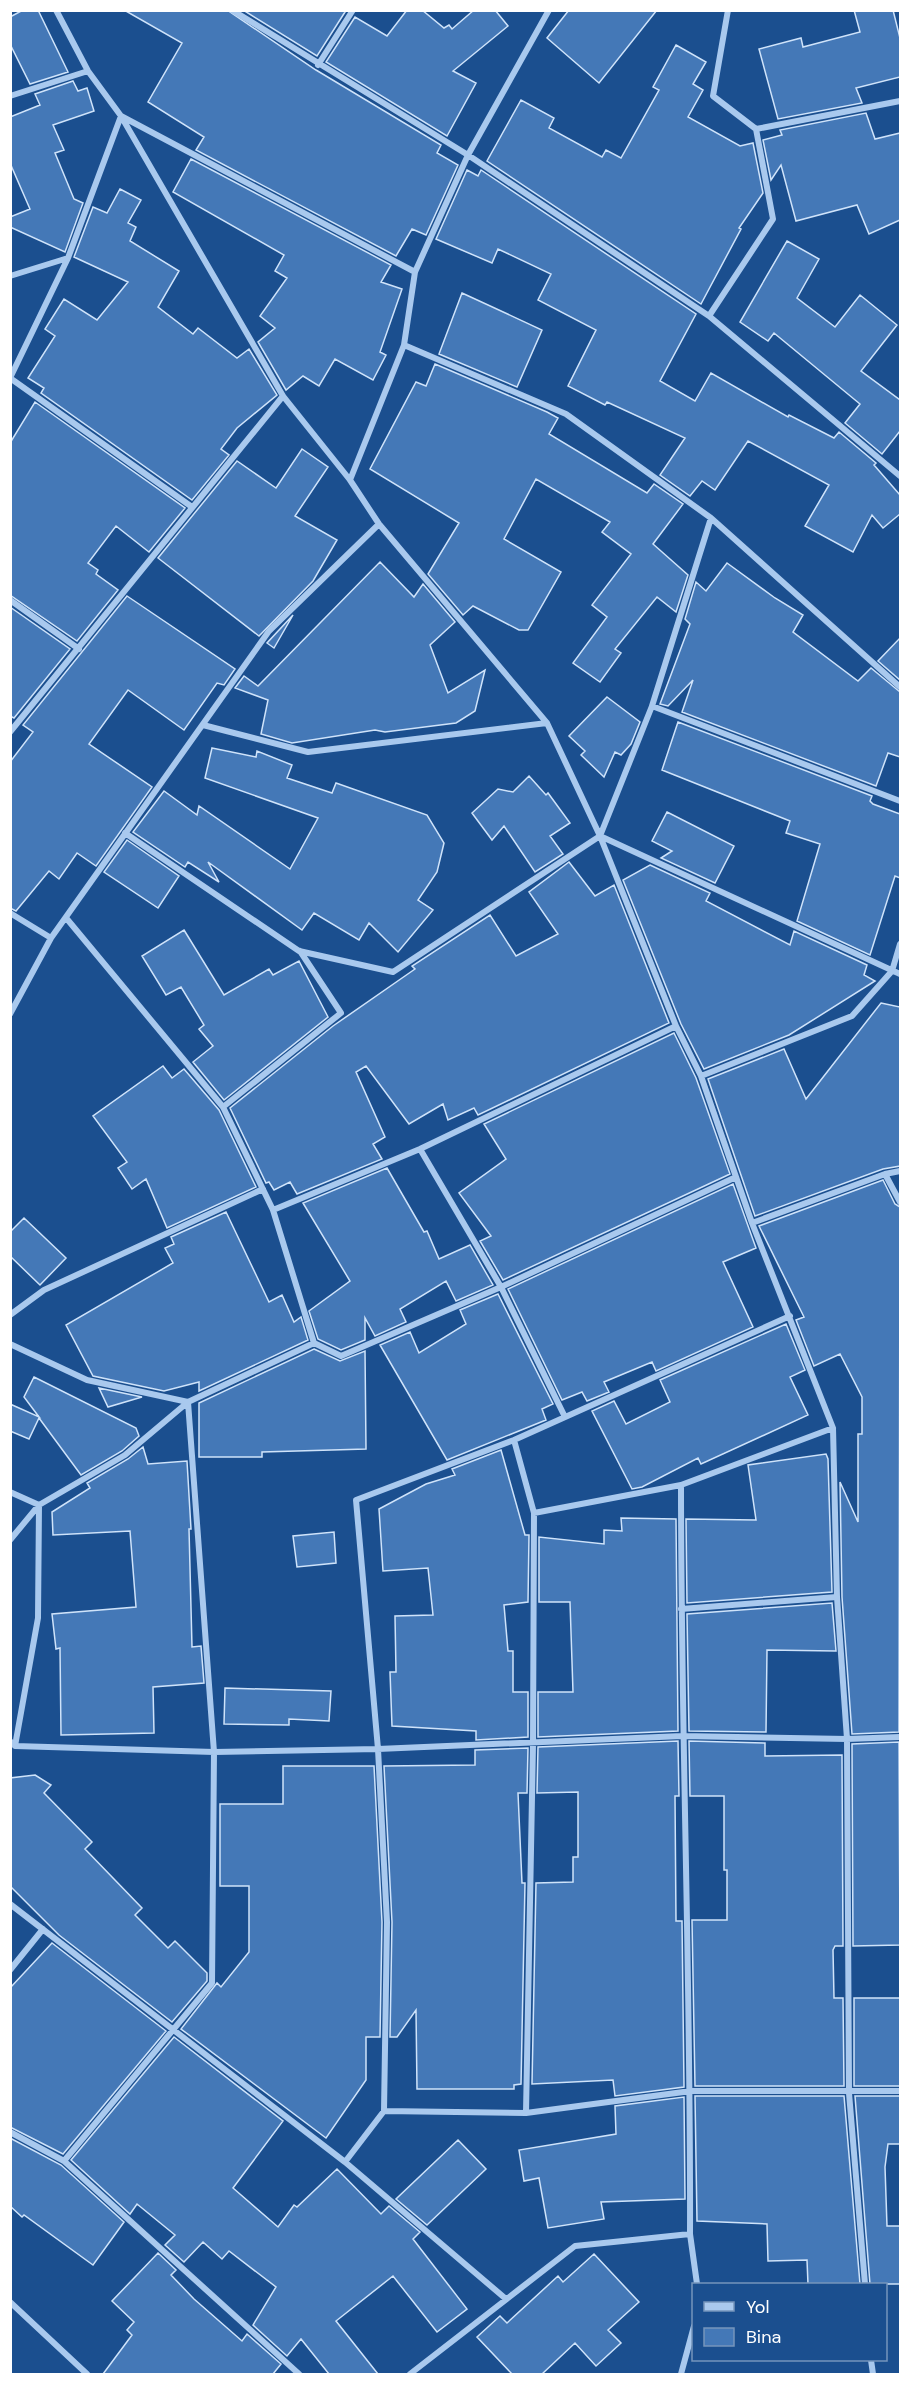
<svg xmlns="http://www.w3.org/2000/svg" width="911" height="2385" viewBox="0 0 911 2385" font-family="'DM Sans',sans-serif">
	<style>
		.building { fill: #4478b7; stroke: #cfe3fa; stroke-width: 1.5 }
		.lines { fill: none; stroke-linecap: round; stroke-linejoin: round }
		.minor { stroke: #a9c9ee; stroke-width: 6 }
	</style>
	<rect width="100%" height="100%" fill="#1b4f8f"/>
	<path class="building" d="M 23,10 L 38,10 L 68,72 L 30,84 L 10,44 L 10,17 Z
		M 124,10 L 227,10 L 316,70 L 441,145 L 437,153 L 458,165 L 426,235 L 412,229 L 396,256 L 196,150 L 204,137 L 148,102 L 182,43 Z
		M 243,10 L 343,10 L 345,12 L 317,56 Z
		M 407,10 L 422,10 L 444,28 L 449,25 L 452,29 L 474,10 L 495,10 L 508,26 L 453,71 L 476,83 L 447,136 L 326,62 L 355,17 L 387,36 Z
		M 569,10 L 657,10 L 599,83 L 547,38 Z
		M 854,10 L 893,10 L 900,38 L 900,77 L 856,88 L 862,103 L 778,119 L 759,49 L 801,38 L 803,47 L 860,32 Z
		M 676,45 L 706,62 L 693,84 L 703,90 L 688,117 L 740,146 L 753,143 L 763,193 L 739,228 L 741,229 L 701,304 L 487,161 L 521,100 L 554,118 L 549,128 L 602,157 L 606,150 L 621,158 L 659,90 L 653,87 Z
		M 73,81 L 78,91 L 87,88 L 94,111 L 53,125 L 64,150 L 55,153 L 74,199 L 83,203 L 65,252 L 10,227 L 10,217 L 30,209 L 10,163 L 10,117 L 40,105 L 35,94 Z
		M 866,113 L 875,139 L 900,133 L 900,220 L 869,234 L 857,205 L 796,221 L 781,165 L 771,180 L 763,140 L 782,135 L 780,130 Z
		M 191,159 L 391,265 L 381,282 L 402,289 L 380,352 L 386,355 L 373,380 L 335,359 L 319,386 L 303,376 L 286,390 L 258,342 L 275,328 L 260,316 L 287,278 L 275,271 L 284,255 L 173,192 Z
		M 467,170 L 478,176 L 481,170 L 696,314 L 660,381 L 695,401 L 711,373 L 788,417 L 789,415 L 834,438 L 839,432 L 876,463 L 874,465 L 900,495 L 900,514 L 883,528 L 872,515 L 853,552 L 805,526 L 829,485 L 748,441 L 715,490 L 702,481 L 690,496 L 660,475 L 685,438 L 607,402 L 605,405 L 568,386 L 596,330 L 538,300 L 551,274 L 498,249 L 492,263 L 436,239 Z
		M 120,189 L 141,200 L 128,223 L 136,227 L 130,241 L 179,271 L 158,307 L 193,334 L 198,328 L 237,358 L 249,349 L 277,395 L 237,428 L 221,449 L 229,455 L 192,500 L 41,393 L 44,388 L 28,378 L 55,336 L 45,329 L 64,299 L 97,320 L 128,282 L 74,257 L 93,207 L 107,213 Z
		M 787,241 L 819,259 L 797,298 L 835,327 L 860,295 L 897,325 L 861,371 L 900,400 L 900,431 L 882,454 L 845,423 L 860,404 L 774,333 L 768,341 L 740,322 Z
		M 462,293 L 542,330 L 517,387 L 439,354 Z
		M 435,364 L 547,412 L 558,418 L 549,434 L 647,493 L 654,484 L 683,504 L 653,544 L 688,575 L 676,612 L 657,597 L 615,649 L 621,653 L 600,682 L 573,663 L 607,617 L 592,605 L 631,554 L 602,532 L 610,522 L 536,479 L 504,539 L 561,572 L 528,630 L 519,630 L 473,606 L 463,615 L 428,574 L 459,523 L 370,469 L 416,382 L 426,386 Z
		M 35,402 L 185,508 L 149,552 L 116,526 L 88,563 L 98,570 L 96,574 L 118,590 L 77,641 L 10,595 L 10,443 Z
		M 302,449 L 328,467 L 295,516 L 337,540 L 313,581 L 259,636 L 158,558 L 237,461 L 276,488 Z
		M 380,562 L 414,597 L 423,584 L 455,622 L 430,645 L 448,693 L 485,670 L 475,711 L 456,723 L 385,732 L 375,730 L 292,743 L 261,734 L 268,700 L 235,688 L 244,676 L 258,686 Z
		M 727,563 L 775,598 L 803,615 L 793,632 L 858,681 L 871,668 L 900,692 L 900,757 L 888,753 L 876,786 L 682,712 L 693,680 L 668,706 L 660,704 L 690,624 L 685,619 L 696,582 L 706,591 Z
		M 127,596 L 235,669 L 224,685 L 217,683 L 184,730 L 128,690 L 89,744 L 152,787 L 96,866 L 77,853 L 59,879 L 49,871 L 16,911 L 10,908 L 10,762 L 33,732 L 23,725 Z
		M 10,607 L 70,649 L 14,718 L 10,716 Z
		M 293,615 L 274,648 L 267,643 Z
		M 900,638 L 900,680 L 878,661 Z
		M 607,697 L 640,722 L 631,744 L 621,755 L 615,752 L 604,777 L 581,755 L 585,751 L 569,736 Z
		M 678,722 L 872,796 L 870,801 L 873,804 L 900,814 L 900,878 L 895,876 L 870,955 L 797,921 L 820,844 L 786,833 L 790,821 L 662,770 Z
		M 212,748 L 256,757 L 257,751 L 292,765 L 287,778 L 332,793 L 336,783 L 427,815 L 444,843 L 437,872 L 418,900 L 433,910 L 398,952 L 369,923 L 359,940 L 314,913 L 302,930 L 208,862 L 219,882 L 188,862 L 185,867 L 133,832 L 164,791 L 197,815 L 199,806 L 290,869 L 318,818 L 205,778 Z
		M 529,776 L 546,795 L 548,793 L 570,823 L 550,836 L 563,854 L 535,872 L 504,826 L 492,840 L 472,813 L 498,789 L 513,792 Z
		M 667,812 L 734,846 L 715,883 L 661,858 L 672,851 L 652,841 Z
		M 127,840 L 179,876 L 158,908 L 104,872 Z
		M 569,862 L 595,896 L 614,885 L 669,1023 L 478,1115 L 474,1108 L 448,1120 L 443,1104 L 409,1124 L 366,1066 L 356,1072 L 385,1137 L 373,1144 L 382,1159 L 297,1194 L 290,1182 L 274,1190 L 269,1182 L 266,1183 L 230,1108 L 333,1026 L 415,969 L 412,966 L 490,915 L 516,956 L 558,934 L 529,892 Z
		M 650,865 L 710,893 L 706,901 L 790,945 L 794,931 L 867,965 L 864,975 L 875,981 L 789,1035 L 704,1069 L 681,1024 L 623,880 Z
		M 184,930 L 224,995 L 269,969 L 273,975 L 299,961 L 328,1017 L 224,1100 L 193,1062 L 213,1046 L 199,1029 L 204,1025 L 181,987 L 166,995 L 142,956 Z
		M 881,1003 L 900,1007 L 900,1166 L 883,1169 L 755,1216 L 708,1079 L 784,1049 L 806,1099 Z
		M 674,1033 L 696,1078 L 730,1174 L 503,1280 L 480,1241 L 491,1236 L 459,1193 L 506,1159 L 484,1124 Z
		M 163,1066 L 172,1078 L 184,1069 L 219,1110 L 256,1187 L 167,1228 L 146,1179 L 132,1189 L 118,1168 L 127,1162 L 93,1116 Z
		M 387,1168 L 424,1232 L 427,1231 L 439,1259 L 470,1245 L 493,1285 L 456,1301 L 446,1281 L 400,1309 L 406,1322 L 375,1336 L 365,1318 L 365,1340 L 341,1350 L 318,1339 L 309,1311 L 350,1281 L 303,1203 Z
		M 883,1180 L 895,1204 L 900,1207 L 899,1732 L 852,1734 L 842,1597 L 840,1482 L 858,1522 L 858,1434 L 862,1434 L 862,1397 L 840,1354 L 814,1366 L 796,1320 L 804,1317 L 759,1226 Z
		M 733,1184 L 756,1248 L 723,1262 L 753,1327 L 656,1371 L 652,1362 L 604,1382 L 609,1392 L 587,1401 L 582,1392 L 562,1400 L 508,1289 Z
		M 226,1212 L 269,1302 L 282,1295 L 294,1322 L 301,1317 L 308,1340 L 199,1391 L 199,1382 L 164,1391 L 93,1376 L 66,1325 L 173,1263 L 165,1248 L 174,1244 L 171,1237 Z
		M 24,1218 L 66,1258 L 40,1285 L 10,1256 L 10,1232 Z
		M 498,1294 L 553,1404 L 542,1409 L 546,1420 L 447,1460 L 380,1345 L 410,1332 L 419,1353 L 466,1324 L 460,1310 Z
		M 786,1324 L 805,1370 L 790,1377 L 808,1415 L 701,1464 L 698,1458 L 642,1487 L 632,1489 L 592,1411 L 614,1401 L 626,1424 L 670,1402 L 660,1380 Z
		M 314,1349 L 340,1361 L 365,1351 L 366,1449 L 262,1452 L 262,1457 L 199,1457 L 199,1403 Z
		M 34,1377 L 136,1428 L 139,1436 L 122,1451 L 81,1475 L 39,1418 L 29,1439 L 10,1431 L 10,1404 L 39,1417 L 24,1397 Z
		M 99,1388 L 142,1397 L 108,1407 Z
		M 143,1447 L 148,1464 L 187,1461 L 191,1529 L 189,1529 L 192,1647 L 201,1646 L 204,1683 L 153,1687 L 154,1733 L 61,1735 L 60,1648 L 56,1649 L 52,1614 L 136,1607 L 130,1531 L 53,1535 L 52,1512 L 90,1488 L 87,1483 L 128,1459 Z
		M 501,1450 L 525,1535 L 529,1535 L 528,1602 L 504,1605 L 508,1651 L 513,1651 L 513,1692 L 528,1692 L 528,1737 L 476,1740 L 476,1731 L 392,1726 L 390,1672 L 396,1672 L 395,1616 L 433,1615 L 428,1568 L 383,1571 L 379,1509 L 426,1484 L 455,1475 L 452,1469 Z
		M 826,1454 L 828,1459 L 832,1592 L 687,1603 L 686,1519 L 756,1520 L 748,1465 Z
		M 621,1518 L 676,1519 L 678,1731 L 538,1737 L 538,1692 L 573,1692 L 570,1602 L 539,1602 L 539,1537 L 604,1544 L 604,1530 L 622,1531 Z
		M 334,1532 L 336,1563 L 297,1567 L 293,1536 Z
		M 832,1603 L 836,1651 L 767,1650 L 766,1732 L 689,1731 L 687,1614 Z
		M 225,1688 L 331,1691 L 329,1721 L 289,1719 L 289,1725 L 224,1724 Z
		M 678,1741 L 679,1796 L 675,1796 L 676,1921 L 682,1921 L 684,2087 L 615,2096 L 613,2080 L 532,2084 L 536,1883 L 573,1882 L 573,1857 L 578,1857 L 578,1792 L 537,1793 L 538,1747 Z
		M 689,1741 L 765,1743 L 765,1756 L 842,1755 L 843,1946 L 835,1946 L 833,1950 L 834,1998 L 843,1998 L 844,2086 L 695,2086 L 692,1920 L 727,1920 L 727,1870 L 724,1870 L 724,1796 L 690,1796 Z
		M 899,1742 L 900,1945 L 853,1946 L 852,1744 Z
		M 528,1748 L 527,1793 L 518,1793 L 522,1883 L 525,1883 L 521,2084 L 514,2085 L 514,2089 L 417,2089 L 416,2010 L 397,2037 L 390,2037 L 392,1922 L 384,1766 L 475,1765 L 475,1750 Z
		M 283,1766 L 374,1766 L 382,1922 L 380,2037 L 366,2037 L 366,2080 L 326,2138 L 181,2029 L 217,1983 L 221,1987 L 249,1952 L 249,1886 L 220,1886 L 220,1804 L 283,1804 Z
		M 35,1775 L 51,1785 L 44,1793 L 92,1842 L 85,1849 L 142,1908 L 135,1915 L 168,1948 L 175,1941 L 207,1973 L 207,1981 L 172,2022 L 59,1935 L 10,1886 L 10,1778 Z
		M 52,1943 L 166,2031 L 63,2154 L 10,2127 L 10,1988 Z
		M 854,1998 L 900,1998 L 900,2086 L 854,2086 Z
		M 174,2037 L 283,2121 L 233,2188 L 278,2227 L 294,2205 L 297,2207 L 337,2169 L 381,2214 L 389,2206 L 420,2232 L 413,2239 L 467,2309 L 437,2332 L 393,2276 L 336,2321 L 378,2374 L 329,2374 L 301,2339 L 287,2356 L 253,2325 L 276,2287 L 229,2251 L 222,2259 L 203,2242 L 184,2262 L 165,2245 L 175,2235 L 137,2204 L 130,2214 L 71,2160 Z
		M 695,2096 L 844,2096 L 860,2284 L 808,2284 L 807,2260 L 768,2261 L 767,2224 L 697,2221 Z
		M 855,2096 L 900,2096 L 900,2144 L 888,2144 L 885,2167 L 887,2226 L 900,2226 L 900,2284 L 870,2284 Z
		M 684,2097 L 685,2199 L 601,2202 L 604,2219 L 548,2228 L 539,2178 L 524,2181 L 519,2150 L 616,2134 L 615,2106 Z
		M 10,2138 L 61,2165 L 124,2222 L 93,2265 L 24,2215 L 22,2217 L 10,2206 Z
		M 458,2140 L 486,2169 L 427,2225 L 396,2199 Z
		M 158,2253 L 176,2270 L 171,2275 L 194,2299 L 242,2341 L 247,2334 L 281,2364 L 273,2374 L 103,2374 L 132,2335 L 127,2330 L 134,2322 L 112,2301 Z
		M 594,2254 L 639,2302 L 608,2330 L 621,2343 L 596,2366 L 575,2343 L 542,2374 L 512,2374 L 477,2337 L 500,2316 L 507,2323 L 558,2276 L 563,2282 Z"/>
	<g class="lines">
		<path class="minor" d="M 56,10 L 88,71 L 121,116 L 283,396 L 350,480 L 379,524 L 547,723 L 600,836 L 676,1026 L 701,1076 L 752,1223 L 833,1428 L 837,1597 L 847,1739 L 849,2093 L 865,2284
			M 232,10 L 468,155 L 709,316 L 900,476
			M 318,65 L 353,10
			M 10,96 L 88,71
			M 756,129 L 900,101
			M 10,276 L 68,258
			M 709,316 L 773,219 L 756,129 L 713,96 L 728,10
			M 404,345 L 566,414 L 711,518 L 652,706
			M 10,378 L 68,258 L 121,116 L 415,272
			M 10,378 L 192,507
			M 350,480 L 404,345 L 415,272 L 468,155 L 549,10
			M 711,518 L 900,687
			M 10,600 L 79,649
			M 203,725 L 308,752 L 547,723
			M 10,732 L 283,396
			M 125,833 L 299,951 L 393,972 L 600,836 L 652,706 L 900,801
			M 600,836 L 900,974
			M 10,913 L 51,938
			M 67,919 L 223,1107 L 273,1210 L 314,1343
			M 10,1014 L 51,938 L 269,631 L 379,524
			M 701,1076 L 852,1016 L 892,971 L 900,944
			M 223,1107 L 341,1013 L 300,951
			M 420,1149 L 501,1287 L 564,1415
			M 885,1174 L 900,1171
			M 273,1210 L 420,1149 L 676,1026
			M 752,1223 L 885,1174 L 900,1202
			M 10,1315 L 44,1290 L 263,1189
			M 10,1344 L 87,1380 L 188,1402 L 125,1455 L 39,1505 L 10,1540
			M 514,1440 L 534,1513
			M 10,1492 L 39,1505 L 38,1618 L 15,1746
			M 681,1609 L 837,1597
			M 10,1741 L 15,1746 L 214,1752 L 378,1749 L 682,1736 L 847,1739 L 900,1737
			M 10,1904 L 345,2162 L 506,2299
			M 10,1970 L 43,1929
			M 384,2111 L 387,1922 L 378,1749 L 356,1500 L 514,1440 L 790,1316
			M 526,2113 L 533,1744 L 534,1513 L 681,1485 L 833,1428
			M 10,2132 L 64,2161 L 299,2374
			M 64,2161 L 212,1983 L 214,1752 L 188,1402 L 314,1343 L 341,1356 L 501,1287 L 736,1177
			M 345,2162 L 384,2111 L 526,2113 L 691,2091 L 900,2091
			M 690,2234 L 697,2284
			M 10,2302 L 87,2374
			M 871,2360 L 873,2374
			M 410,2374 L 575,2246 L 690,2234 C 691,1984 681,1735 681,1485
			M 681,2374 L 694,2326"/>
	</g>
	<rect width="911" height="2385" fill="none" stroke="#ffffff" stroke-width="24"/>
	<rect x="692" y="2283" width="195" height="78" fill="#1b4f8f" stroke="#7695bc" stroke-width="1.5"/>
	<rect x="704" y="2302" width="30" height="9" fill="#a9c9ee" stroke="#7695bc" stroke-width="1.5"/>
	<text x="746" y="2313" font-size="18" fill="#ffffff">Yol</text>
	<rect x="704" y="2328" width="30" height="18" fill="#4478b7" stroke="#7695bc" stroke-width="1.5"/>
	<text x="746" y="2343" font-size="18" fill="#ffffff">Bina</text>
</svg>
